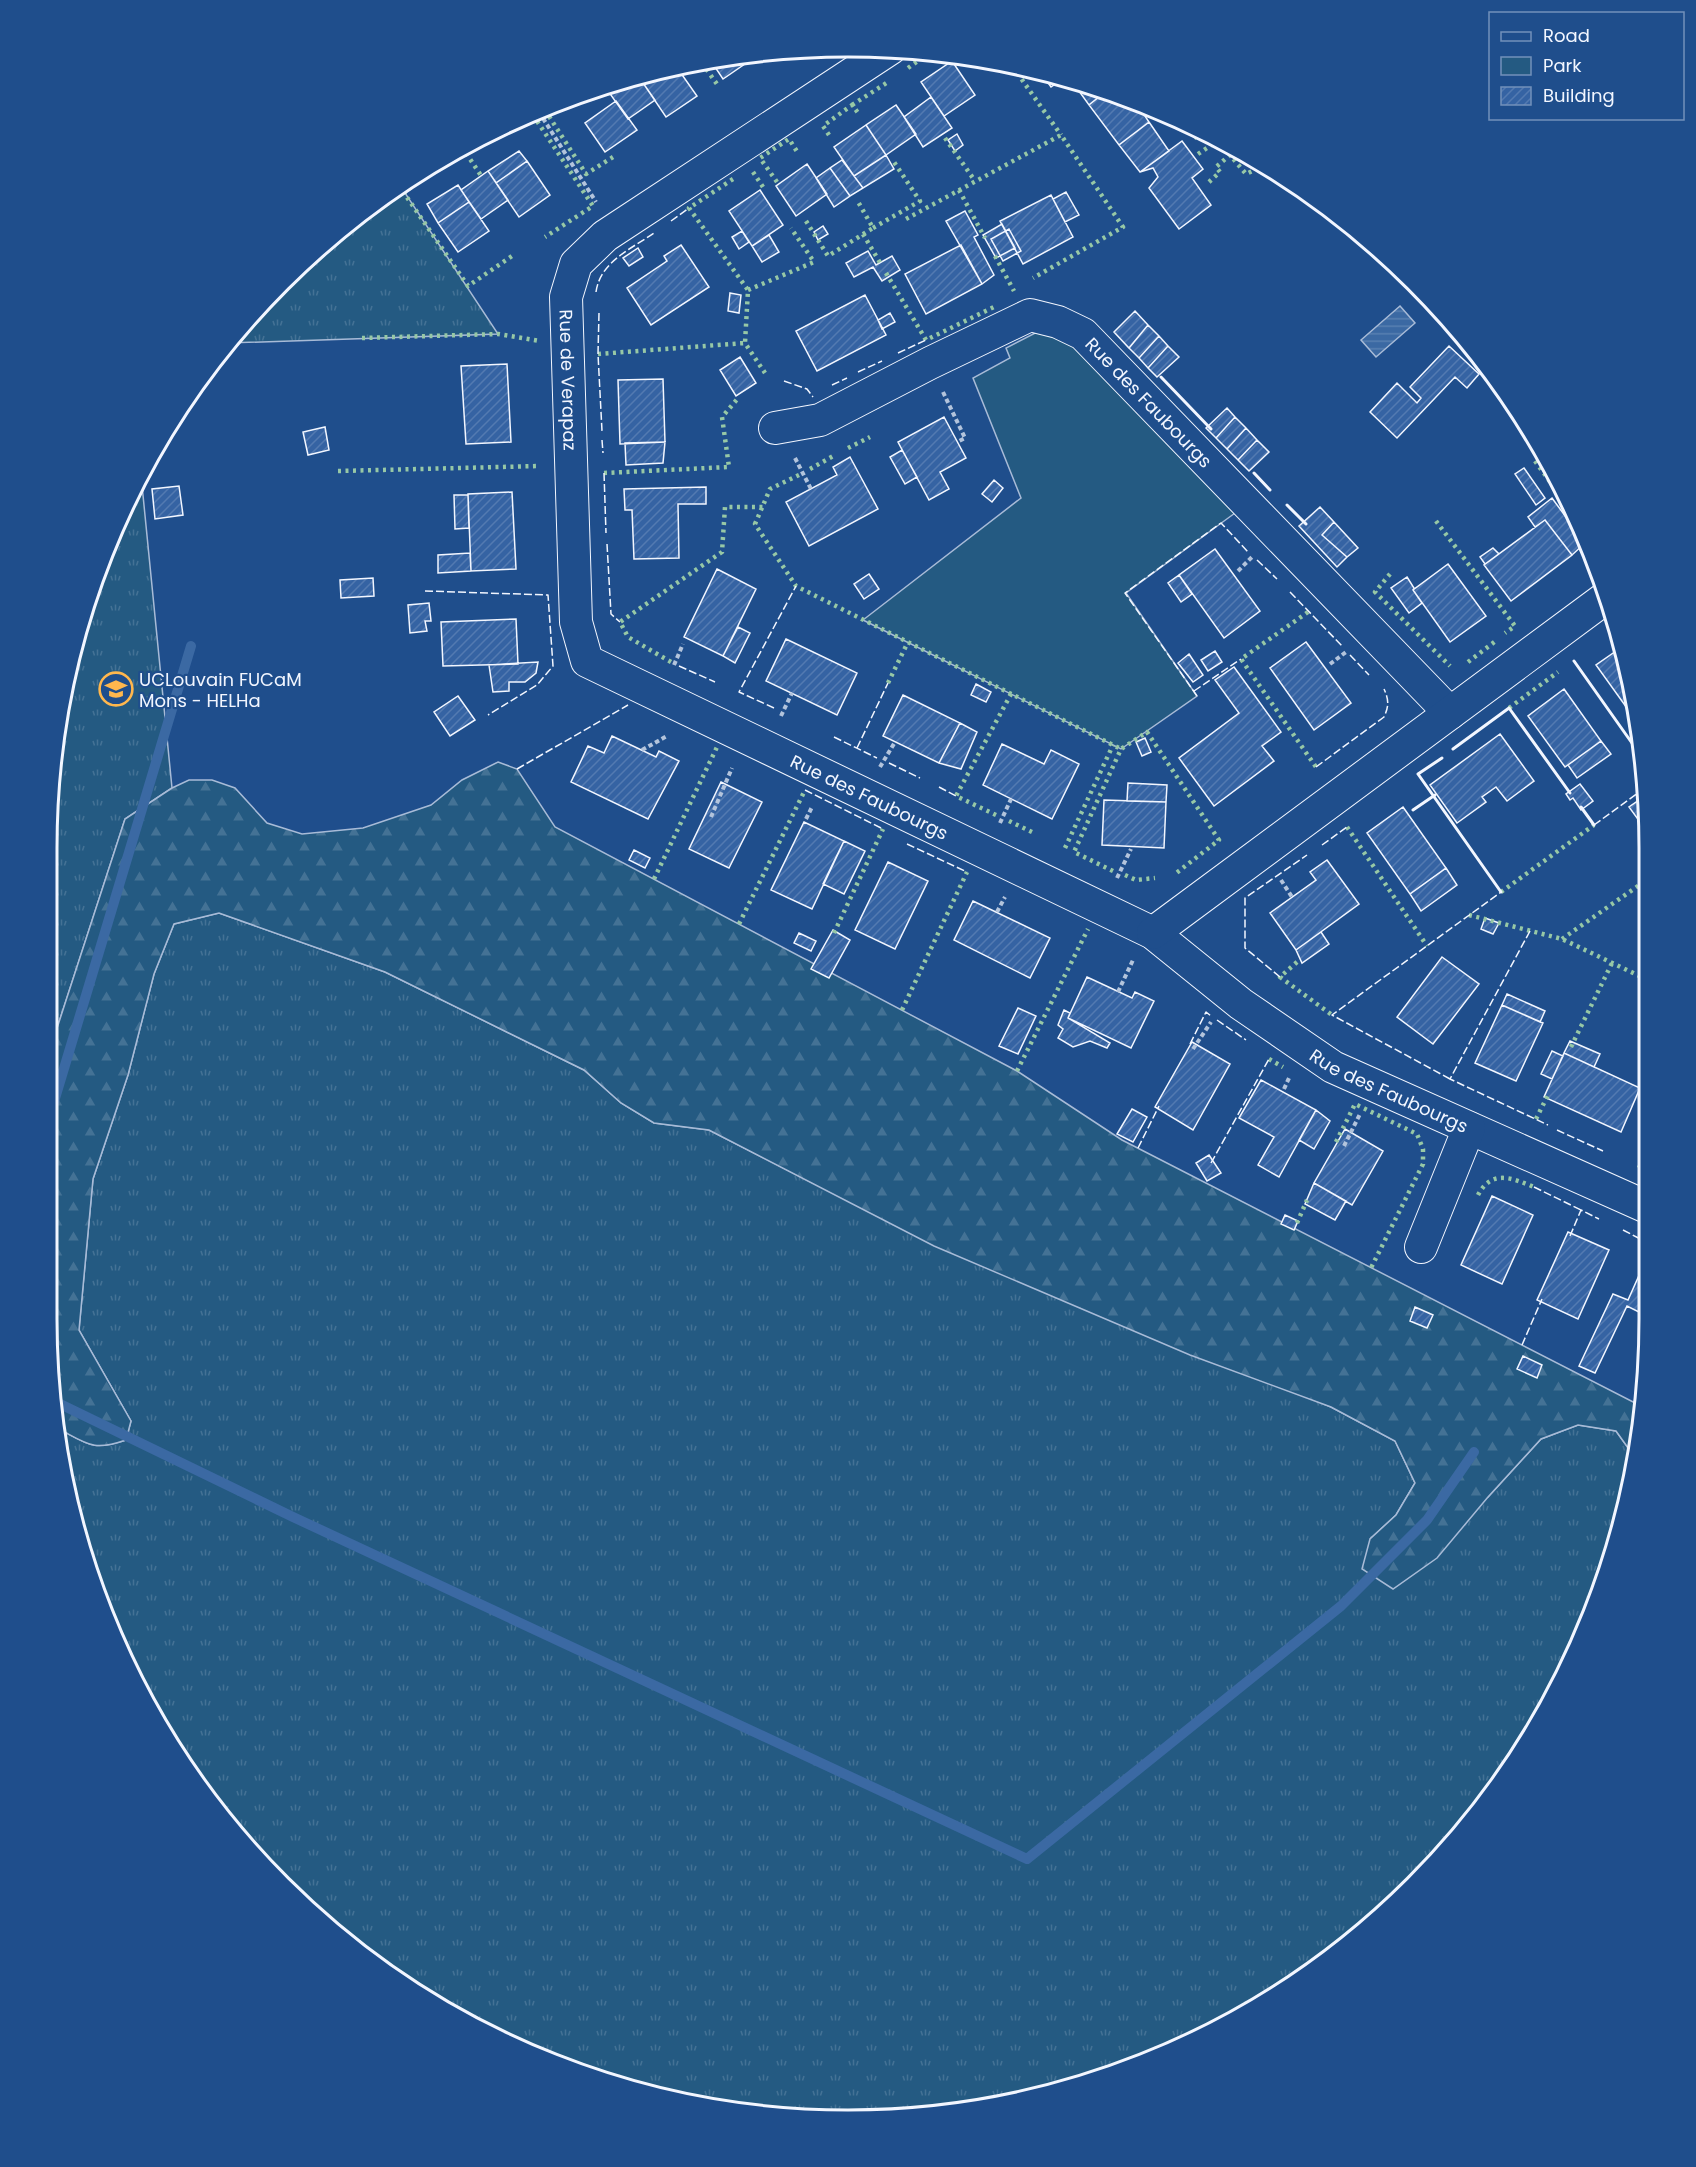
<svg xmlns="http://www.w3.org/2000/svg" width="1696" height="2167" viewBox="0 0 1696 2167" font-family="Poppins,sans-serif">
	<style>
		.grass { fill: url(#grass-tufts); stroke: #a8bbd7; stroke-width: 1.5 }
		.forest { fill: url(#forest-firs); stroke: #a8bbd7; stroke-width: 1.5 }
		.park { fill: #245a82; stroke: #a8bbd7; stroke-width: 1.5 }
		.water { fill: url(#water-rules); stroke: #a8bbd7; stroke-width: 1.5 }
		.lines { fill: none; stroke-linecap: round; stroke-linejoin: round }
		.stream { stroke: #3b69a3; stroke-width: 10 }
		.building { fill: url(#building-hatch); stroke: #f2f6ff; stroke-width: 1.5 }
		.minor-casing { stroke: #f2f6ff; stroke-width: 34 }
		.path { stroke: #b3c4dc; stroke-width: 4; stroke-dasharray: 4.5 3; stroke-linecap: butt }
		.minor { stroke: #1f4e8c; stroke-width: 32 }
		.hedge { stroke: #97c8a6; stroke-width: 4.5; stroke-dasharray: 3 4.5; stroke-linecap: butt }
		.fence { stroke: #f2f6ff; stroke-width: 1.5; stroke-dasharray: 8 3; stroke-linecap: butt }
		.wall { stroke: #f2f6ff; stroke-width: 3 }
		.labels { text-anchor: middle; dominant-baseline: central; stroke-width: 4.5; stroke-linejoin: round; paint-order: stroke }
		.street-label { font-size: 18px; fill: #f2f6ff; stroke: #1f4e8c }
		.poi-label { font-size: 18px; fill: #f2f6ff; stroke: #1f4e8c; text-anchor: start }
		.rim { fill: none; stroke: #f2f6ff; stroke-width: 3 }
	</style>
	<defs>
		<pattern id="grass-tufts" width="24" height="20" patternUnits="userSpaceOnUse" patternTransform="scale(1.5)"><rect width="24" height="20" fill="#245a82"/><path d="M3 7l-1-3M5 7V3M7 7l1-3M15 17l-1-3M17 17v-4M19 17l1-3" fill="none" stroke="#447295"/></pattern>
		<pattern id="forest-firs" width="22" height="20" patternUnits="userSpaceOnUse" patternTransform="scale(1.5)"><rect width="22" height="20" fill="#245a82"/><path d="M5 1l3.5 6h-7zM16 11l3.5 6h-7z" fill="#447295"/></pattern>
		<pattern id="water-rules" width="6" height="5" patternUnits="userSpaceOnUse" patternTransform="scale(1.5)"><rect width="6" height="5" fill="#3b69a3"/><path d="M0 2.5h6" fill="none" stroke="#587fb1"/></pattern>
		<pattern id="building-hatch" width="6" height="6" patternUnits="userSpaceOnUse" patternTransform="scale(1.5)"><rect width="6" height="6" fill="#3563a3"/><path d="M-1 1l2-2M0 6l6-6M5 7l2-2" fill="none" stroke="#537ab1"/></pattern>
	</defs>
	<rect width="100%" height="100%" fill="#1f4e8c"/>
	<path class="grass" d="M 458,149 L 405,193 L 498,334 L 228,343 L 319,246 L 447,154 Z
		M 141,475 L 172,788 L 125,819 L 47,1059 L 48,796 L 89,590 Z
		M 219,913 L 385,972 L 584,1070 L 621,1103 L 654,1123 L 709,1130 L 811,1182 L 1331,1407 L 1395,1441 L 1415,1483 L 1396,1515 L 1370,1539 L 1488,1497 L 1541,1439 L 1578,1425 L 1616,1431 L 1636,1459 L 1634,1475 L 1588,1626 L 1514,1765 L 1414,1886 L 1249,2013 L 1056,2093 L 848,2120 L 641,2093 L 448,2013 L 282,1886 L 154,1720 L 74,1527 L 61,1430 C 89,1445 94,1451 126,1440 L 131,1421 L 79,1330 L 93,1179 L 128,1075 L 154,974 L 174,924 Z"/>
	<path class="forest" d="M 498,762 L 517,769 L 555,827 L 1017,1071 L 1122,1140 L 1641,1406 L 1636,1459 L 1616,1431 L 1578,1425 L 1541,1439 L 1488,1497 L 1437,1558 L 1393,1589 L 1362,1569 L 1370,1539 L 1396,1515 L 1415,1483 L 1395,1441 L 1331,1407 L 1190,1355 L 934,1246 L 709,1130 L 654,1123 L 621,1103 L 584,1070 L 385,972 L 219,913 L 174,924 L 154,974 L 128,1075 L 93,1179 L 79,1330 L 131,1421 L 126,1440 C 94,1451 89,1445 61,1430 L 47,1319 L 47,1059 L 125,819 L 172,788 L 189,780 L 212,780 L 235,788 L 267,823 L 302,834 L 363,828 L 431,805 L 462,780 Z"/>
	<path class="park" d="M 1039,331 L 1075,345 L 1235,513 L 1126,593 L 1197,696 L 1121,749 L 863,620 L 1021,498 L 973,378 L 1010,358 L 1006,348 Z"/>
	<path class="water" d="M 1400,306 L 1415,323 L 1376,357 L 1361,340 Z"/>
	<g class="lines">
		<path class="stream" d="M 47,1125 L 191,646
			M 58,1403 L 293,1517 L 1027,1859 L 1341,1606 L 1427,1520 L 1474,1452"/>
	</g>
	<path class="building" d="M 743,53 L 753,53 L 755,57 L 723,79 L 711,61 Z
		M 952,61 L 975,95 L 944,116 L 921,82 Z
		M 678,69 L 697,96 L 666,117 L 643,83 L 658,73 Z
		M 658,73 L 643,83 L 655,100 L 628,119 L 608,91 L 620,82 Z
		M 1050,73 L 1057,74 L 1061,80 L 1051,87 L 1044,77 Z
		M 1071,80 L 1105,92 L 1089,105 Z
		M 1105,92 L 1137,104 L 1149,122 L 1119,145 L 1089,105 Z
		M 931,97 L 952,128 L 923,147 L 904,117 Z
		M 616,101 L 637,130 L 605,152 L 585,123 Z
		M 896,105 L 916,134 L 886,155 L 866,125 Z
		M 1149,122 L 1169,151 L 1140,172 L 1119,145 Z
		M 866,125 L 886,155 L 854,176 L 834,147 Z
		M 957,134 L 963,145 L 955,151 L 948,140 Z
		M 1182,141 L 1203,169 L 1192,178 L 1211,205 L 1179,229 L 1149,188 L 1158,177 L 1153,168 L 1140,172 Z
		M 519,151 L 527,161 L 496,183 L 488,171 Z
		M 886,155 L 894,169 L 863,188 L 854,176 Z
		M 842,160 L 863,188 L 850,196 L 830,168 Z
		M 527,161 L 550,195 L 519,217 L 496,183 Z
		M 807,164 L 827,194 L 796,216 L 776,186 Z
		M 830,168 L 850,196 L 834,207 L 816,178 Z
		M 488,171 L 508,200 L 481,219 L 461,190 Z
		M 458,185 L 469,202 L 438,223 L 427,204 Z
		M 760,190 L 783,225 L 752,246 L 729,211 Z
		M 1066,192 L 1079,215 L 1065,222 L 1053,199 Z
		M 1051,195 L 1073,237 L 1023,264 L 1000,221 Z
		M 469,202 L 489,231 L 458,252 L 438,223 Z
		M 965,211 L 978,235 L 974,237 L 994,275 L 982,284 L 946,221 Z
		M 1002,224 L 1015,248 L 996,258 L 983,235 Z
		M 823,226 L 828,234 L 818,240 L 814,232 Z
		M 1009,229 L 1021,251 L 1003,261 L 991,239 Z
		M 742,231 L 749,242 L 739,249 L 732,237 Z
		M 769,235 L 779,252 L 762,262 L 752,246 Z
		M 681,245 L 709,287 L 651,325 L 627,288 L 667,261 L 664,256 Z
		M 961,245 L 982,284 L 926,314 L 905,274 Z
		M 638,248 L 643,257 L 629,266 L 623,258 Z
		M 868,251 L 876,265 L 892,256 L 900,270 L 882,281 L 873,267 L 854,277 L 846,263 Z
		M 730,293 L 741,295 L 739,313 L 728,311 Z
		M 865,295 L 886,335 L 817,371 L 796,331 Z
		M 1135,311 L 1148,325 L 1129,348 L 1114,332 Z
		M 890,313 L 895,322 L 882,329 L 878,320 Z
		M 1148,325 L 1159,336 L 1139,358 L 1129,348 Z
		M 1159,336 L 1168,346 L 1148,368 L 1139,358 Z
		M 1168,346 L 1179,357 L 1157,377 L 1148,368 Z
		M 1449,346 L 1479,374 L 1467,388 L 1455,377 L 1397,438 L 1370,412 L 1397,383 L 1417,403 L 1421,398 L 1410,387 Z
		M 740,357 L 756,383 L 736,396 L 720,370 Z
		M 507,364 L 511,442 L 466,444 L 461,366 Z
		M 663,379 L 665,442 L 620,444 L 618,380 Z
		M 1227,408 L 1235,417 L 1216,438 L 1206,428 Z
		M 944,417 L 966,458 L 940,472 L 949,489 L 929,500 L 898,442 Z
		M 1235,417 L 1246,428 L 1227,449 L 1216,438 Z
		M 325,427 L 329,450 L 308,455 L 303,432 Z
		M 1246,428 L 1257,440 L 1238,460 L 1227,449 Z
		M 1257,440 L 1269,452 L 1249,471 L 1238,460 Z
		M 665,442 L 663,463 L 626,465 L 625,443 Z
		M 902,450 L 917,477 L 905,484 L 890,457 Z
		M 850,457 L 878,509 L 809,546 L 786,502 L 837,475 L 833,467 Z
		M 1524,468 L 1545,498 L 1536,505 L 1515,474 Z
		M 994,480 L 1003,488 L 992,502 L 982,494 Z
		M 179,486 L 183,515 L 155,519 L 152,489 Z
		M 706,487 L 706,504 L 678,504 L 679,558 L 634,559 L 632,510 L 625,510 L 624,489 Z
		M 512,492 L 516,569 L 471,571 L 468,494 Z
		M 454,495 L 468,495 L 469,528 L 455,529 Z
		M 1552,498 L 1585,543 L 1572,555 L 1545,520 L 1535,527 L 1528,517 Z
		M 1320,507 L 1334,522 L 1322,535 L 1347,557 L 1337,567 L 1299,526 Z
		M 1545,520 L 1572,555 L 1511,601 L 1484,565 Z
		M 1334,522 L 1358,548 L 1347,557 L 1322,535 Z
		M 1493,548 L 1499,554 L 1485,564 L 1480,557 Z
		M 1215,549 L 1260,611 L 1224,638 L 1179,575 Z
		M 470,553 L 471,571 L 438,573 L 438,555 Z
		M 1448,564 L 1486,616 L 1450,642 L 1413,590 Z
		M 717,569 L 756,589 L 723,656 L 684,637 Z
		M 869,574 L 879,589 L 864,599 L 854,584 Z
		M 1179,575 L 1192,594 L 1181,602 L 1168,583 Z
		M 1407,577 L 1414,588 L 1413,590 L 1422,603 L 1409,613 L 1391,588 Z
		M 373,578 L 374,596 L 341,598 L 340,580 Z
		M 429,603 L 431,621 L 425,621 L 427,631 L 410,633 L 408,605 Z
		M 516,619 L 518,664 L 443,666 L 441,622 Z
		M 738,627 L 750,633 L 735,663 L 723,656 Z
		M 786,639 L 857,673 L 837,715 L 766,681 Z
		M 1306,642 L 1351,703 L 1314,730 L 1270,668 Z
		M 1619,649 L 1632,715 L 1596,665 Z
		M 1215,651 L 1222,662 L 1208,671 L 1201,660 Z
		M 1189,654 L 1203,675 L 1193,682 L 1178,663 Z
		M 538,662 L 536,673 L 525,682 L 509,682 L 509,691 L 493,692 L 489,665 Z
		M 1234,667 L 1281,732 L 1262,746 L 1274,761 L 1214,806 L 1179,758 L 1239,713 L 1215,680 Z
		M 976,684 L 991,692 L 986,702 L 971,695 Z
		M 1564,689 L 1601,741 L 1565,767 L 1528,716 Z
		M 903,695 L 960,723 L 939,763 L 883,736 Z
		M 458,696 L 475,720 L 450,736 L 434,712 Z
		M 960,723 L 977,732 L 961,769 L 939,763 Z
		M 1500,734 L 1534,781 L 1507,801 L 1496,787 L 1482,797 L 1486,802 L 1457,823 L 1430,785 Z
		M 612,736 L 656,757 L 659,751 L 679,761 L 648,819 L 571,782 L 588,746 L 604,753 Z
		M 1145,738 L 1151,752 L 1142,756 L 1136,742 Z
		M 1601,741 L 1611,754 L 1577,778 L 1568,765 Z
		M 1002,744 L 1044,764 L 1051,750 L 1079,764 L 1052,819 L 983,785 Z
		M 721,782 L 762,802 L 729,868 L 689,849 Z
		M 1128,783 L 1167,785 L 1166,802 L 1127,801 Z
		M 1580,784 L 1593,801 L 1581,810 L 1573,798 L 1570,800 L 1566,794 Z
		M 1648,794 L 1648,833 L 1629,807 Z
		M 1104,800 L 1166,802 L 1164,848 L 1102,845 Z
		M 1403,807 L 1446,868 L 1410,894 L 1367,833 Z
		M 804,822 L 844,841 L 812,909 L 771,890 Z
		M 844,841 L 865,851 L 844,894 L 823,884 Z
		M 634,850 L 650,858 L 645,868 L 629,860 Z
		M 1327,860 L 1359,904 L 1296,950 L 1270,913 L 1316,880 L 1310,872 Z
		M 888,862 L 928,881 L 895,949 L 855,930 Z
		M 1446,868 L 1457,885 L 1421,911 L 1410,894 Z
		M 973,901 L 1050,938 L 1030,978 L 954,940 Z
		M 1485,918 L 1499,923 L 1493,934 L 1481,929 Z
		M 833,930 L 850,940 L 829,978 L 811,969 Z
		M 1321,932 L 1329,944 L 1302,963 L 1296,950 Z
		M 799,933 L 816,941 L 811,951 L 794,943 Z
		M 1442,957 L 1479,984 L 1433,1044 L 1397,1017 Z
		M 1087,977 L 1132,998 L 1135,992 L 1154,1001 L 1131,1048 L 1068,1018 Z
		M 1507,994 L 1545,1011 L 1540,1022 L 1502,1005 Z
		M 1502,1005 L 1543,1023 L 1516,1081 L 1475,1063 Z
		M 1018,1008 L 1036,1016 L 1018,1054 L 999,1046 Z
		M 1064,1010 L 1070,1013 L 1068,1018 L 1110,1043 L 1107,1048 L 1090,1041 L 1073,1047 L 1058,1038 L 1063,1029 L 1058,1025 Z
		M 1570,1041 L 1600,1054 L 1594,1067 L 1564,1053 Z
		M 1192,1042 L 1230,1064 L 1193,1130 L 1155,1107 Z
		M 1552,1051 L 1563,1056 L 1552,1079 L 1541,1074 Z
		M 1564,1053 L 1640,1088 L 1621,1132 L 1544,1097 Z
		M 1261,1080 L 1316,1110 L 1279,1177 L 1258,1165 L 1274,1137 L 1239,1118 Z
		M 1132,1109 L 1147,1117 L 1133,1142 L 1117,1134 Z
		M 1316,1110 L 1330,1121 L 1314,1149 L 1299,1140 Z
		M 1345,1129 L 1383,1151 L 1352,1205 L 1314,1183 Z
		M 1209,1155 L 1221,1173 L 1207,1181 L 1196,1163 Z
		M 1314,1183 L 1346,1201 L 1335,1220 L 1305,1204 Z
		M 1492,1196 L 1533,1215 L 1502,1284 L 1461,1265 Z
		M 1285,1215 L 1298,1221 L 1294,1230 L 1281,1224 Z
		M 1568,1232 L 1609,1250 L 1578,1319 L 1537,1300 Z
		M 1645,1262 L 1649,1264 L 1649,1317 L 1627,1306 L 1595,1373 L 1579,1366 L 1613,1294 L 1628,1300 Z
		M 1415,1307 L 1433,1315 L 1427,1328 L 1410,1321 Z
		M 1523,1356 L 1542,1365 L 1537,1378 L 1517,1369 Z"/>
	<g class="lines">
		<defs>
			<g id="minor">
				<path id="s1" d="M 891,48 L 605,236 L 576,264 L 566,297 L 576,622 L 587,661 L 1153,933 L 1241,1004 L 1333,1067 L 1649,1208"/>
				<path id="s2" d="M 775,428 L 820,420 L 930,363 L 1030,315 L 1058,322 L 1083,334 L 1450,713"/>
				<path d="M 1153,933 L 1608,596"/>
				<path d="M 1421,1247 L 1469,1128"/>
			</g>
		</defs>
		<use href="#minor" class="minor-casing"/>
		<path class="path" d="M 539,112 L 596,202
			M 943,392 L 965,438 L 957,442
			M 795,458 L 811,489
			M 1238,571 L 1252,557
			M 1330,664 L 1346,652
			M 674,665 L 683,644
			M 781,716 L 792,693
			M 642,750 L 667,736
			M 880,767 L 895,742
			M 711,817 L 732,768
			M 806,819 L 812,807
			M 1000,823 L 1011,799
			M 1117,878 L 1131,849
			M 1281,880 L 1292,897
			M 997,912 L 1005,897
			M 1118,992 L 1133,960
			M 1193,1049 L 1211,1022
			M 1284,1089 L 1289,1078
			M 1344,1146 L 1360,1114"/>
		<use href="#minor" class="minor"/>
		<path class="hedge" d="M 702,63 L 719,87
			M 1013,67 L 1061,135
			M 908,68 L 929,53
			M 852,105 L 888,82
			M 545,110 L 586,174 L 613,157
			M 533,115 L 593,206 L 545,237
			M 829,135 L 823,126 L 852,105 L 859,114
			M 945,138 L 975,181
			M 1194,138 L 1205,131
			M 462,147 L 482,177
			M 458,149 L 404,193 L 468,286 L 512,256
			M 1198,154 L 1219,140
			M 753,172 L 763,187
			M 733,179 L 689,208 L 748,290 L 745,343 L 765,373
			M 777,182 L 760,158 L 789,139 L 798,153
			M 1209,182 L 1220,172 L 1216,167 L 1230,155 L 1246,174 L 1261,167 L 1274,177
			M 959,190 L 985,238
			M 906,219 L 1061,135 L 1123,227 L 1033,278
			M 806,221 L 828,256 L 873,228 L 857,200
			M 873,228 L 920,201 L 892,159
			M 863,234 L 882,266
			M 995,256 L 1014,291
			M 886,273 L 926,340 L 994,307
			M 748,290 L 814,262 L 791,228
			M 362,338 L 498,334 L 540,341
			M 598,354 L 745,343
			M 848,448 L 870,437
			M 1535,461 L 1570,509
			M 810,469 L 835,455
			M 338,471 L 540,466
			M 604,473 L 729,467 L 722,417 L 739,397
			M 799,475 L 770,489 L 755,524 L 796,586 L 1121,749
			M 1436,521 L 1515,626 L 1505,633
			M 1390,574 L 1375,592 L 1450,666
			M 1308,612 L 1241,659 L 1316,767
			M 671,662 L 628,637 L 620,622 L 722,552 L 725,507 L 763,507
			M 1468,662 L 1497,640
			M 888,683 L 908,642
			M 1509,708 L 1558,672
			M 996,815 L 956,796 L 1011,694
			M 1009,821 L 1034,833
			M 1347,827 L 1427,946
			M 1065,848 L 1113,745
			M 1113,871 L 1074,852 L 1121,749 L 1147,732 L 1219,840 L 1175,874
			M 1125,875 L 1136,880 L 1155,878
			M 654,879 L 717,747
			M 1501,892 L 1594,825
			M 1469,915 L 1562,939 L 1648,980
			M 739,924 L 805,790
			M 834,933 L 883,829
			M 1562,939 L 1648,879
			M 1297,962 L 1280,977 L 1332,1015
			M 902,1010 L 967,872
			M 1571,1047 L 1612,963
			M 1269,1059 L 1283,1067
			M 1017,1071 L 1088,929
			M 1536,1119 L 1548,1095
			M 1336,1142 L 1355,1104 L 1417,1134 L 1423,1149 L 1423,1164 L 1371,1268
			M 1639,1168 L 1649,1146
			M 1478,1195 C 1492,1169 1512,1178 1534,1187
			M 1297,1223 L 1307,1200"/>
		<path class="fence" d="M 671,221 L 689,208
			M 596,292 C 600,262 631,249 654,233
			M 599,313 L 598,354 L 602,431
			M 898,353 L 926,340
			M 858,372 L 882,361
			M 784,381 L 807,389 L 813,397
			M 832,385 L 847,378
			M 602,440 L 603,453
			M 604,473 L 606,533
			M 607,544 L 611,614 L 620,622
			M 1257,560 L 1277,579
			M 425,591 L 548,595 L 553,666 L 537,685 L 488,715
			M 1290,592 L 1342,646
			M 1350,655 L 1369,675
			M 679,666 L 715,682
			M 1194,691 L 1241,659
			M 1197,696 L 1125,593 L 1221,523 L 1249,553
			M 774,708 L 739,692 L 796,586
			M 834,737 L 877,758
			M 857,748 L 888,683
			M 889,763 L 920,778
			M 1316,767 L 1384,717 C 1389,706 1389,700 1384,689
			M 517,769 L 628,705
			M 939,787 L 956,796
			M 805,790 L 883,829
			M 1594,825 L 1646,787
			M 907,844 L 967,872
			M 1322,845 L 1347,827
			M 1530,931 L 1450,1079 L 1548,1125
			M 1280,977 L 1245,948 L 1245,898 L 1307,855
			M 1217,1020 L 1246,1040
			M 1190,1044 L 1206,1012 L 1211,1016
			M 1450,1079 L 1332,1015 L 1501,892
			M 1557,1130 L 1603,1151
			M 1649,1146 L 1639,1168 L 1649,1172
			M 1138,1148 L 1159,1106
			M 1211,1163 L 1269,1059
			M 1534,1187 L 1581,1210
			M 1623,1230 L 1646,1242
			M 1570,1236 L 1581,1210 L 1599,1219
			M 1522,1345 L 1542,1299"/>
		<path class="wall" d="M 1161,377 L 1211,429
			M 1254,473 L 1270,490
			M 1287,505 L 1306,524
			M 1574,661 L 1639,753
			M 1453,749 L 1509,708 L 1570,793
			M 1442,758 L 1418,774 L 1501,892
			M 1581,807 L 1594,825
			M 1413,810 L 1435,795"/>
	</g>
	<defs>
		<symbol id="university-ring" viewBox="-11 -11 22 22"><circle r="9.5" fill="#1f4e8c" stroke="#ffb74d" stroke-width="1.5"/><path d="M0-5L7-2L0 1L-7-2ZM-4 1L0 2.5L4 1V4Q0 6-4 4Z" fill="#ffb74d"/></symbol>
	</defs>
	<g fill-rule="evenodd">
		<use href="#university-ring" x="97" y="670" width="38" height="38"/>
	</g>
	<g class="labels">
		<g class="street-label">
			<text stroke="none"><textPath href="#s1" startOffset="500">Rue de Verapaz</textPath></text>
			<text stroke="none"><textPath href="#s2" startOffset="432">Rue des Faubourgs</textPath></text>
			<text stroke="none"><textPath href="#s1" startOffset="1096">Rue des Faubourgs</textPath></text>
			<text stroke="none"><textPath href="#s1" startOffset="1696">Rue des Faubourgs</textPath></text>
		</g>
		<g class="poi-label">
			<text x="139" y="679">UCLouvain FUCaM<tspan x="139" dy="21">Mons - HELHa</tspan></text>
		</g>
	</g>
	<path d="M0 0H1696V2167H0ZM848 57H848A791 791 0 0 1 1639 848V1319A791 791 0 0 1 848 2110H848A791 791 0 0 1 57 1319V848A791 791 0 0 1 848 57Z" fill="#1f4e8c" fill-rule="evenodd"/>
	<path class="rim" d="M848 57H848A791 791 0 0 1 1639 848V1319A791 791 0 0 1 848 2110H848A791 791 0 0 1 57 1319V848A791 791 0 0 1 848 57Z"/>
	<rect x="1489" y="12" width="195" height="108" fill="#1f4e8c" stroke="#7391ba" stroke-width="1.5"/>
	<rect x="1501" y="32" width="30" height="9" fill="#1f4e8c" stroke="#7391ba" stroke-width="1.5"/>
	<text x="1543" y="42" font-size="18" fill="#f2f6ff">Road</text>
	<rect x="1501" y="57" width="30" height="18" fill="#245a82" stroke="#7391ba" stroke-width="1.5"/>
	<text x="1543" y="72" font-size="18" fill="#f2f6ff">Park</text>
	<rect x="1501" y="87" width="30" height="18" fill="url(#building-hatch)" stroke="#7391ba" stroke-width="1.5"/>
	<text x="1543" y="102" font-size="18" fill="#f2f6ff">Building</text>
</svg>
